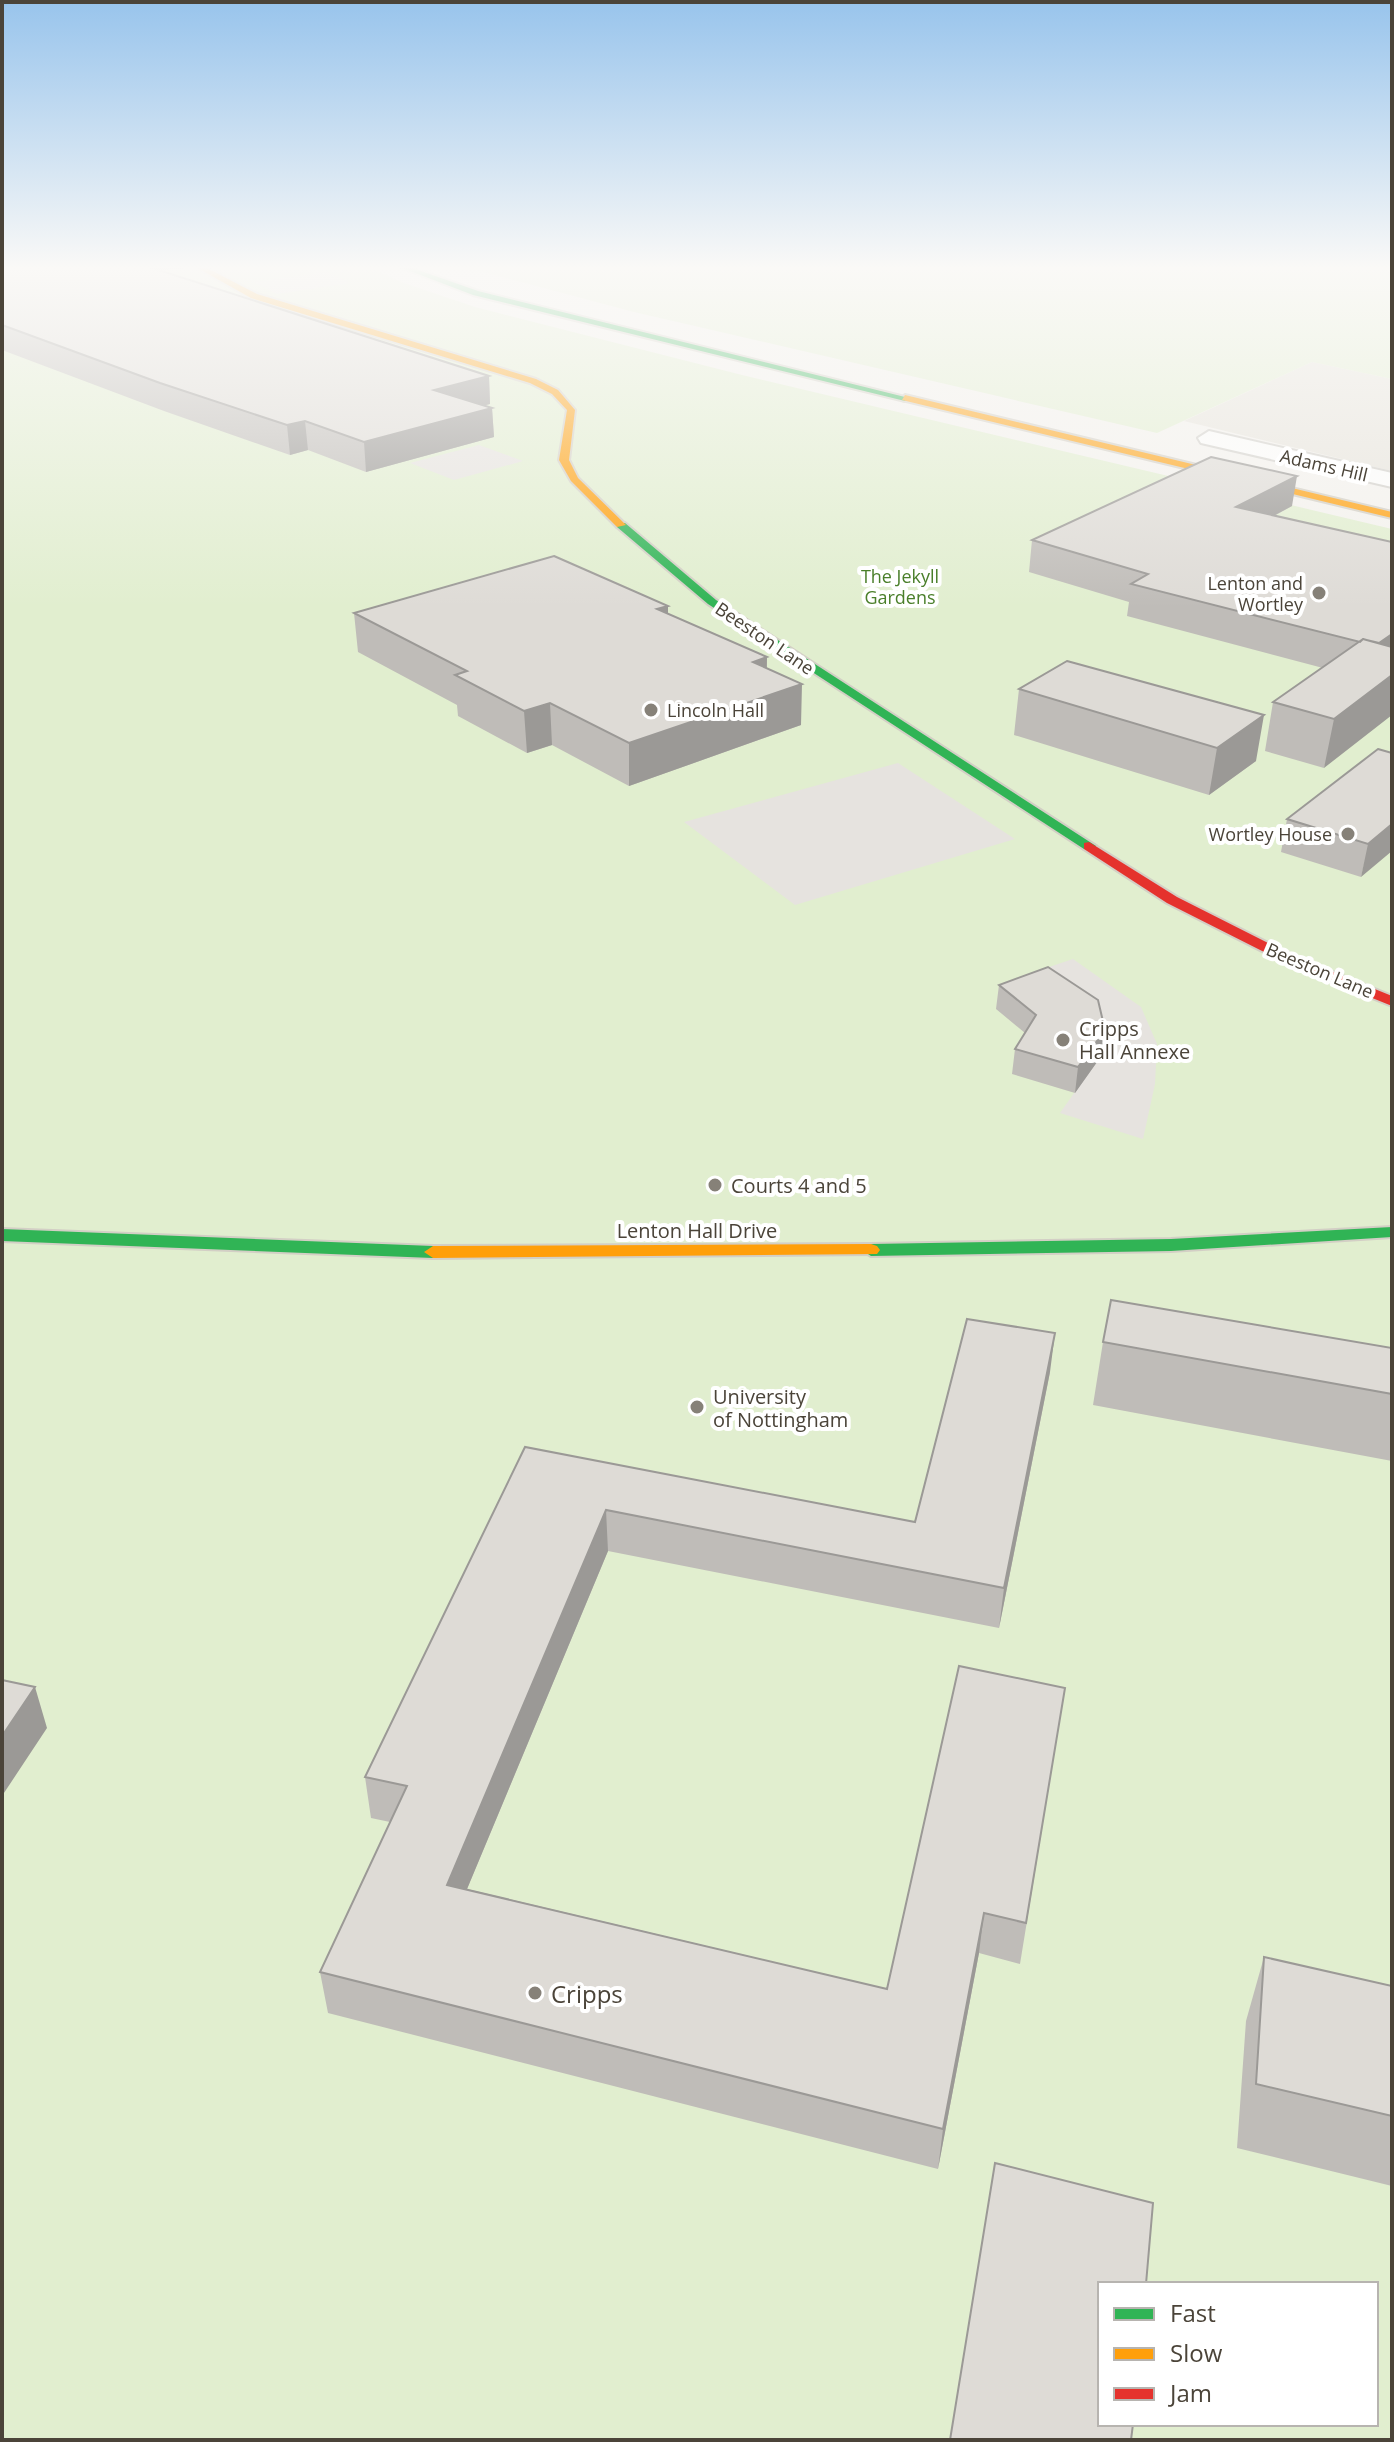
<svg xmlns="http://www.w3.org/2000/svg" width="1394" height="2442" viewBox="0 0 1394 2442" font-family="'Open Sans',sans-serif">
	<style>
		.residential { fill: #e7e4dc }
		.green { fill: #e1eecf; fill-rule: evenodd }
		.parking { fill: #e6e3df }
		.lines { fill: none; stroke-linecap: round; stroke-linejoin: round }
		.street-casing { stroke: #d2d0cb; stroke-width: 4 }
		.fast-casing { stroke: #d3cfc5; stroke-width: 4 }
		.slow-casing { stroke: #d3cfc5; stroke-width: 4 }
		.jam-casing { stroke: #d3cfc5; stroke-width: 4 }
		.street { fill: #fdfdfc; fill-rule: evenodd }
		.fast { fill: #30b455; fill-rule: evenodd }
		.slow { fill: #ff9f0a; fill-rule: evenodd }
		.jam { fill: #e5322d; fill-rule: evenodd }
		.wall { fill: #bfbcb8 }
		.shaded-wall { fill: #9b9996 }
		.building { fill: #dedbd6; stroke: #9b9996; stroke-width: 2 }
		.poi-dot { fill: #868178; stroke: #fff; stroke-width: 3 }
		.labels { text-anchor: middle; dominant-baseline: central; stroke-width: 8; stroke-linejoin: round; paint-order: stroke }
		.far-street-label { font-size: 18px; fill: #4b4439; stroke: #fff }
		.far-park-label { font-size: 18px; fill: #4a7f2a; stroke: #fff }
		.far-poi-label { font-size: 18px; fill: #4b4439; stroke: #fff; text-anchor: end }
		.poi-label { font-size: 20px; fill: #4b4439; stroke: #fff; text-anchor: start }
		.street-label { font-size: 20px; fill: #4b4439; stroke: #fff }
		.near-poi-label { font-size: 24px; fill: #4b4439; stroke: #fff; text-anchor: start }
	</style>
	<rect width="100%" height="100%" fill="#f4f2ee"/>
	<path class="residential" d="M 1312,362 L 1392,379 L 1392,471 L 1184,421 Z"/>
	<path class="green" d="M 2,266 L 367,266 L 401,282 L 475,307 L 742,375 L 1392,529 L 1392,2440 L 2,2440 ZM 1100,2284 L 1376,2284 L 1376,2424 L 1100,2424 Z
		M 461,266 L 1392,266 L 1392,379 L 1312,362 L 1157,433 L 634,312 Z"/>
	<path class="parking" d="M 326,272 L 350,283 L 277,294 L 254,282 Z
		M 479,445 L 523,461 L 454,480 L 410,463 Z
		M 898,763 L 1015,839 L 795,905 L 684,822 Z
		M 1073,959 L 1141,1007 L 1157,1044 L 1155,1084 L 1143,1139 L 1060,1113 L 1101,1055 L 1094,1025 L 1022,976 Z"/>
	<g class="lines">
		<defs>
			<path id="street" d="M 1209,431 L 1392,473 L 1392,487 L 1201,443 L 1198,438 Z"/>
			<path id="fast" d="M 397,266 L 407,266 L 478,291 L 909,398 L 905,401 L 473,295 Z
				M 617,523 L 625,523 L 716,600 L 1096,846 L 1094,849 L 1084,849 L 708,604 L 617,527 Z
				M 1392,1227 L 1392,1237 L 1171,1251 L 871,1256 L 862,1250 L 871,1244 L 1171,1239 Z
				M 2,1229 L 433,1246 L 442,1252 L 433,1258 L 2,1241 Z"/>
			<path id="slow" d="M 194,266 L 203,266 L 257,294 L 536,379 L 558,390 L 575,410 L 569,460 L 578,478 L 626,525 L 617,527 L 571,481 L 559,460 L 567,410 L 552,394 L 530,383 L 251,298 Z
				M 905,395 L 1392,512 L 1392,518 L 902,400 Z
				M 871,1244 L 877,1246 L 880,1250 L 877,1254 L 433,1258 L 424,1252 L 433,1246 Z"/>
			<path id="jam" d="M 1089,842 L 1177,897 L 1296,957 L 1392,996 L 1392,1006 L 1286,963 L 1167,903 L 1084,849 L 1084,843 Z"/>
		</defs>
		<use href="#street" class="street-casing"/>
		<use href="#fast" class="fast-casing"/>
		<use href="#slow" class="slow-casing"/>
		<use href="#jam" class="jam-casing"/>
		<use href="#street" class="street"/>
		<use href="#fast" class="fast"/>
		<use href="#slow" class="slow"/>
		<use href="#jam" class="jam"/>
	</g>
	<path class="wall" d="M 2,266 L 188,266 L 187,268 L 158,270 L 489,376 L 490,404 L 483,406 L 492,408 L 494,437 L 366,472 L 308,450 L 290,455 L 164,411 L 2,350 Z
		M 1292,506 L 1274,516 L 1392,542 L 1324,768 L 1265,751 L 1273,702 L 1323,668 L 1127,616 L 1129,602 L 1029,572 L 1032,540 Z
		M 668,606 L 668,614 L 767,657 L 767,668 L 801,725 L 629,786 L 552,745 L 527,753 L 458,716 L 457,705 L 358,652 L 354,613 Z
		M 1067,661 L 1256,761 L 1209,795 L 1014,735 L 1019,689 Z
		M 1392,753 L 1361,877 L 1281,852 L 1287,819 Z
		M 999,985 L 1102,1055 L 1075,1093 L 1012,1074 L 1015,1049 L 1025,1033 L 996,1009 Z
		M 1103,1342 L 1392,1348 L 1392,1461 L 1093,1405 Z
		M 1050,1372 L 999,1628 L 608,1551 L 467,1889 L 887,1989 L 1065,1688 L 1020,1964 L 979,1953 L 938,2169 L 328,2013 L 320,1972 L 390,1822 L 371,1818 L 365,1777 L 525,1447 L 915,1522 Z
		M 1264,1957 L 1392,1986 L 1392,2186 L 1237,2148 L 1246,2021 Z"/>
	<path class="shaded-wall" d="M 100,266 L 188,266 L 187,268 L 101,275 Z
		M 489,376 L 490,404 L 436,418 L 434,390 Z
		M 492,408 L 494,437 L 366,472 L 364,442 Z
		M 305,421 L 308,450 L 290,455 L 287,425 Z
		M 1297,476 L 1292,506 L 1232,538 L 1236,507 Z
		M 668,606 L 668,645 L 657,609 Z
		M 1392,634 L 1392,663 L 1375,646 Z
		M 767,657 L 766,696 L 802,684 L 801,725 L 629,786 L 629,743 L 753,662 Z
		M 1392,675 L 1392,715 L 1324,768 L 1334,719 Z
		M 550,703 L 552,745 L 527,753 L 524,711 Z
		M 1264,715 L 1256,761 L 1209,795 L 1217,748 Z
		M 1392,824 L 1392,851 L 1361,877 L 1368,844 Z
		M 1105,1030 L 1102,1055 L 1075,1093 L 1078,1067 Z
		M 1055,1333 L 1050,1372 L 999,1628 L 1004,1588 Z
		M 606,1510 L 608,1551 L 452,1925 L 447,1885 Z
		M 35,1687 L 47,1728 L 2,1796 L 2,1736 Z
		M 984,1913 L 979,1953 L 938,2169 L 943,2129 Z"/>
	<path class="building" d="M 2,266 L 146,266 L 489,376 L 434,390 L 492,408 L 364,442 L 305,421 L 287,425 L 160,383 L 2,325 Z
		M 1211,457 L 1297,476 L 1236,507 L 1392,542 L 1392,634 L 1379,643 L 1363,639 L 1360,642 L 1131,584 L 1148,574 L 1032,540 Z
		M 554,556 L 668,606 L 657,609 L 767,657 L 753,662 L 802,684 L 629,743 L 550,703 L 524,711 L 455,675 L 467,671 L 354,613 Z
		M 1363,639 L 1392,647 L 1392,675 L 1334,719 L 1273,702 Z
		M 1067,661 L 1264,715 L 1217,748 L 1019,689 Z
		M 1378,749 L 1392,753 L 1392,824 L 1368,844 L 1287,819 Z
		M 1048,967 L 1098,1000 L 1105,1030 L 1078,1067 L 1015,1049 L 1036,1015 L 999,985 Z
		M 1111,1300 L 1392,1348 L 1392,1394 L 1103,1342 Z
		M 967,1319 L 1055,1333 L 1004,1588 L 606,1510 L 447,1885 L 887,1989 L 959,1666 L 1065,1688 L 1026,1923 L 984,1913 L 943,2129 L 320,1972 L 407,1786 L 365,1777 L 525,1447 L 915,1522 Z
		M 2,1680 L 35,1687 L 2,1736 Z
		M 1264,1957 L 1392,1986 L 1392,2116 L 1256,2084 Z
		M 995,2163 L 1153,2203 L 1146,2284 L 1100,2284 L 1100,2424 L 1133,2424 L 1131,2440 L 950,2440 Z"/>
	<linearGradient id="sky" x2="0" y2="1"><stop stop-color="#98c4ec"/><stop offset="0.44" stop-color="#faf9f7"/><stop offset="1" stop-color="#faf9f7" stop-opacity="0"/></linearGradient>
	<rect width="1394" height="608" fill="url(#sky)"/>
	<g class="poi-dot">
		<circle cx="1319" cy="593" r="8"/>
		<circle cx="651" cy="710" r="8"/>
		<circle cx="1348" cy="834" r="8"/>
		<circle cx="1063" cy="1040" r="8"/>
		<circle cx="715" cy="1185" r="8"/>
		<circle cx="697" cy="1407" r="8"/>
		<circle cx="535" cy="1993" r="8"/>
	</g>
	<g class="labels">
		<g class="far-street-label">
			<text transform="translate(1324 465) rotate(13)">Adams Hill</text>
			<text transform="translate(765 638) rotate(34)">Beeston Lane</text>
			<text transform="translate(1320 970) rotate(23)">Beeston Lane</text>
		</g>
		<g class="far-park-label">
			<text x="900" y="576">The Jekyll<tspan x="900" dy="21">Gardens</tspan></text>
		</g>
		<g class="far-poi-label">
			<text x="1303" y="583">Lenton and<tspan x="1303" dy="21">Wortley</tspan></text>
			<text x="667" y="710" text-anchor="start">Lincoln Hall</text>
			<text x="1332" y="834">Wortley House</text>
		</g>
		<g class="poi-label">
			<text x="1079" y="1028">Cripps<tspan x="1079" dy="23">Hall Annexe</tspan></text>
			<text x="731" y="1185">Courts 4 and 5</text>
			<text x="713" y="1396">University<tspan x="713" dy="23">of Nottingham</tspan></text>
		</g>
		<g class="street-label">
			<text x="697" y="1230">Lenton Hall Drive</text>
		</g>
		<g class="near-poi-label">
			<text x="551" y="1993">Cripps</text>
		</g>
	</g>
	<rect width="1394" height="2442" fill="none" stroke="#4b4439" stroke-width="8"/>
	<rect x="1098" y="2282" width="280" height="144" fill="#ffffff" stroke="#b7b4b0" stroke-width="2"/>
	<rect x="1114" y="2308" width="40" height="12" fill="#30b455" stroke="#b7b4b0" stroke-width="2"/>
	<text x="1170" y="2322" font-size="24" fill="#4b4439">Fast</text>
	<rect x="1114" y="2348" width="40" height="12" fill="#ff9f0a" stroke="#b7b4b0" stroke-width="2"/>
	<text x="1170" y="2362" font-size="24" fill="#4b4439">Slow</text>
	<rect x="1114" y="2388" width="40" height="12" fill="#e5322d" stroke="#b7b4b0" stroke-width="2"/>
	<text x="1170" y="2402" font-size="24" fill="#4b4439">Jam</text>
</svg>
